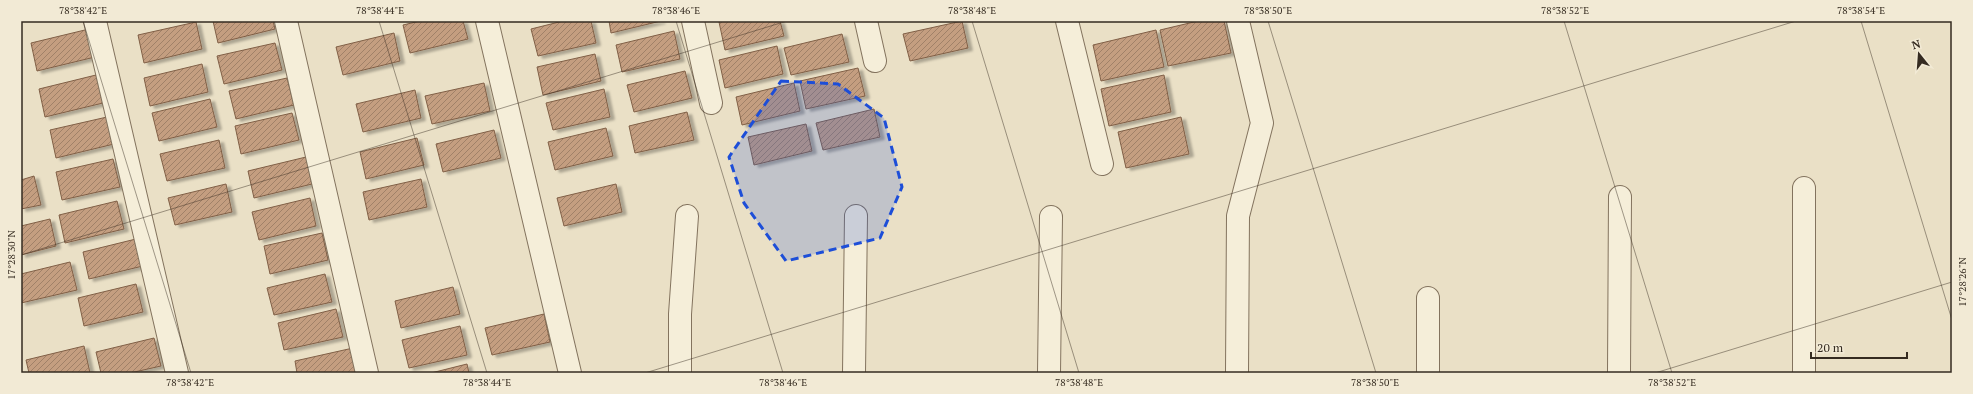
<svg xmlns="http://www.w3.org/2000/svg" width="1973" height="394" viewBox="0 0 1973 394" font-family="'PT Serif',serif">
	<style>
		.building { fill: url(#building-hatch); stroke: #805f46; filter: url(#shadow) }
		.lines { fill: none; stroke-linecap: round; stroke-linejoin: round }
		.minor-casing { stroke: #83735e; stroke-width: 24 }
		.minor { stroke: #f5eed9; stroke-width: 22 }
		.marked { fill: #1d4ed8; fill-opacity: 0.2; stroke: #1d4ed8; stroke-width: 3; stroke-dasharray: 8 5; stroke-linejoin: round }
		.ticks { fill: none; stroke: #352b20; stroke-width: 1; stroke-opacity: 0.45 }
		.neatline { fill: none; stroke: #352b20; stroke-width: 1.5 }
		.ticks-label { font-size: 10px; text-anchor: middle; fill: #352b20 }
	</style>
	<defs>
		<pattern id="building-hatch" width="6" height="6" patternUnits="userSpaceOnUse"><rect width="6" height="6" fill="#c49e80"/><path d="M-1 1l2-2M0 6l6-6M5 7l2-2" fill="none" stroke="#a08168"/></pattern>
		<filter id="shadow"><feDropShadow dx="4.5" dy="2.5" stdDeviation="1" flood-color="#0004"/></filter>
	</defs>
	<rect width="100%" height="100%" fill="#eae0c6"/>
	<path class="building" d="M 213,21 L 273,21 L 275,29 L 218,43 Z
		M 420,21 L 463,21 L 468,39 L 410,53 L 403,25 Z
		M 563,21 L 591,21 L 596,43 L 538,56 L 531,29 Z
		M 609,21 L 661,21 L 611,33 Z
		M 724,21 L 780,21 L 784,36 L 725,50 L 719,22 Z
		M 962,21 L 968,48 L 910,61 L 903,34 Z
		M 1198,21 L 1224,21 L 1231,53 L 1168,66 L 1160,30 Z
		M 196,22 L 202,49 L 144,63 L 138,35 Z
		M 89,29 L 95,57 L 37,71 L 31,43 Z
		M 1156,30 L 1164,67 L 1101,81 L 1093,45 Z
		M 674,31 L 680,59 L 622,72 L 616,45 Z
		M 394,33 L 400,61 L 343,75 L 336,47 Z
		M 842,34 L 849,62 L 791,75 L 784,48 Z
		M 275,43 L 282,70 L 224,84 L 217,56 Z
		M 777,46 L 783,74 L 725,88 L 719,60 Z
		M 595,54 L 601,81 L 543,95 L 537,67 Z
		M 202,64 L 208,92 L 150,106 L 144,78 Z
		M 858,68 L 865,96 L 806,109 L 800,81 Z
		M 685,71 L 692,98 L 634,112 L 627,85 Z
		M 96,75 L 103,103 L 45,117 L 39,89 Z
		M 1164,75 L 1171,112 L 1109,126 L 1101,89 Z
		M 287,78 L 294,105 L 236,119 L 229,91 Z
		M 484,83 L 490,111 L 432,124 L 425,96 Z
		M 794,83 L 800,111 L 742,125 L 736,97 Z
		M 604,89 L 610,117 L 553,130 L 546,103 Z
		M 415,90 L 421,118 L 363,132 L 356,104 Z
		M 210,99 L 217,127 L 159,141 L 152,113 Z
		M 874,109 L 880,137 L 823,150 L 816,123 Z
		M 687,112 L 694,140 L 635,153 L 629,126 Z
		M 292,113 L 299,140 L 241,154 L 235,126 Z
		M 107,117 L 114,144 L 56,158 L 50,130 Z
		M 1181,117 L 1189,154 L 1126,168 L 1118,132 Z
		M 806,124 L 812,151 L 754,165 L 748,137 Z
		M 606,128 L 613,156 L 555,170 L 548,142 Z
		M 494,130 L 501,158 L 443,172 L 436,144 Z
		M 417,138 L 424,165 L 366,179 L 360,152 Z
		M 219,140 L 225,168 L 167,181 L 160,154 Z
		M 306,157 L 312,184 L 254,198 L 248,171 Z
		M 113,159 L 120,187 L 62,200 L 56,172 Z
		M 34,176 L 41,205 L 21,209 L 21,180 Z
		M 421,179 L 427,207 L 369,220 L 363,192 Z
		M 226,184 L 232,212 L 175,225 L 168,198 Z
		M 616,184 L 622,212 L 564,226 L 557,198 Z
		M 310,198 L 316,226 L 259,240 L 252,212 Z
		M 117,201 L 124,229 L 65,243 L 59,215 Z
		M 50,219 L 56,246 L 21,255 L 21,226 Z
		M 322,233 L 328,260 L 270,274 L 264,246 Z
		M 140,238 L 147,265 L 89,279 L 83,252 Z
		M 70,262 L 77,290 L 21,303 L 21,274 Z
		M 325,274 L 332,302 L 274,315 L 267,288 Z
		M 136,284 L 143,312 L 84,326 L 78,298 Z
		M 453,287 L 460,314 L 401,328 L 395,301 Z
		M 336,309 L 343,337 L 284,350 L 278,323 Z
		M 544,314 L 550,342 L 492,355 L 485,328 Z
		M 460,326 L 467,355 L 409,368 L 402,340 Z
		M 154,338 L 161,366 L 130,373 L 101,373 L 96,352 Z
		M 84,346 L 90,373 L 29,373 L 26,360 Z
		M 353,348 L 359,373 L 297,373 L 295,361 Z
		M 467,364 L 469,373 L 431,373 Z"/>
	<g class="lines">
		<defs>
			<path id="minor" d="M 95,21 L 177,373
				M 286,21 L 367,373
				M 487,21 L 570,373
				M 693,21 L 711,103
				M 866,21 L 875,61
				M 1067,21 L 1102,164
				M 1428,298 L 1428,373
				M 680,373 L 680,314 L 687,216
				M 854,373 L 856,216
				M 1049,373 L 1051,217
				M 1237,373 L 1238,216 L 1262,123 L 1238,21
				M 1619,373 L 1620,197
				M 1804,373 L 1804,188"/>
		</defs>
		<use href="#minor" class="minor-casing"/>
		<use href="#minor" class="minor"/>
	</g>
	<path class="marked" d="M 781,81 L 838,84 L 884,118 L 902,187 L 880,238 L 786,261 L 744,203 L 729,157 Z"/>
	<path class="ticks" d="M 83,21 L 191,373M 379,21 L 487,373M 676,21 L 783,373M 972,21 L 1079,373M 1268,21 L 1376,373M 1564,21 L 1672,373M 1861,21 L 1952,320M 21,255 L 787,21M 645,373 L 1796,21M 1655,373 L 1952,282"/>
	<rect width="1973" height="394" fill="none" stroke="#f2ead5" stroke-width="44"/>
	<g transform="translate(1919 54) rotate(343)" stroke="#f2ead5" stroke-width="3" paint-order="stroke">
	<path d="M0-3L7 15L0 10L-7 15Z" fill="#352b20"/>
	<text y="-6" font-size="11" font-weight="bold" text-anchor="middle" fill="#352b20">N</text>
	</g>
	<path d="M1811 352v6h96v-6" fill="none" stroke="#352b20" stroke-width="2"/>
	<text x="1817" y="352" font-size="12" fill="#352b20" stroke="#f2ead5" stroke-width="3" paint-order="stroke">20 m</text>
	<rect x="22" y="22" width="1929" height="350" class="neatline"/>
	<g class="ticks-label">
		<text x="83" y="14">78°38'42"E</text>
		<text x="380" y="14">78°38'44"E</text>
		<text x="676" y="14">78°38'46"E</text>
		<text x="972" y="14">78°38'48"E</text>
		<text x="1268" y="14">78°38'50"E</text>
		<text x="1565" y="14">78°38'52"E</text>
		<text x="1861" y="14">78°38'54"E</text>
		<text transform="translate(11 255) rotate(-90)" y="4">17°28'30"N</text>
		<text transform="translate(1962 282) rotate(-90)" y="4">17°28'26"N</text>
		<text x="190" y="386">78°38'42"E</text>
		<text x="487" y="386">78°38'44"E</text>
		<text x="783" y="386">78°38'46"E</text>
		<text x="1079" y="386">78°38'48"E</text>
		<text x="1375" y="386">78°38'50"E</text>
		<text x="1672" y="386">78°38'52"E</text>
	</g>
</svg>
